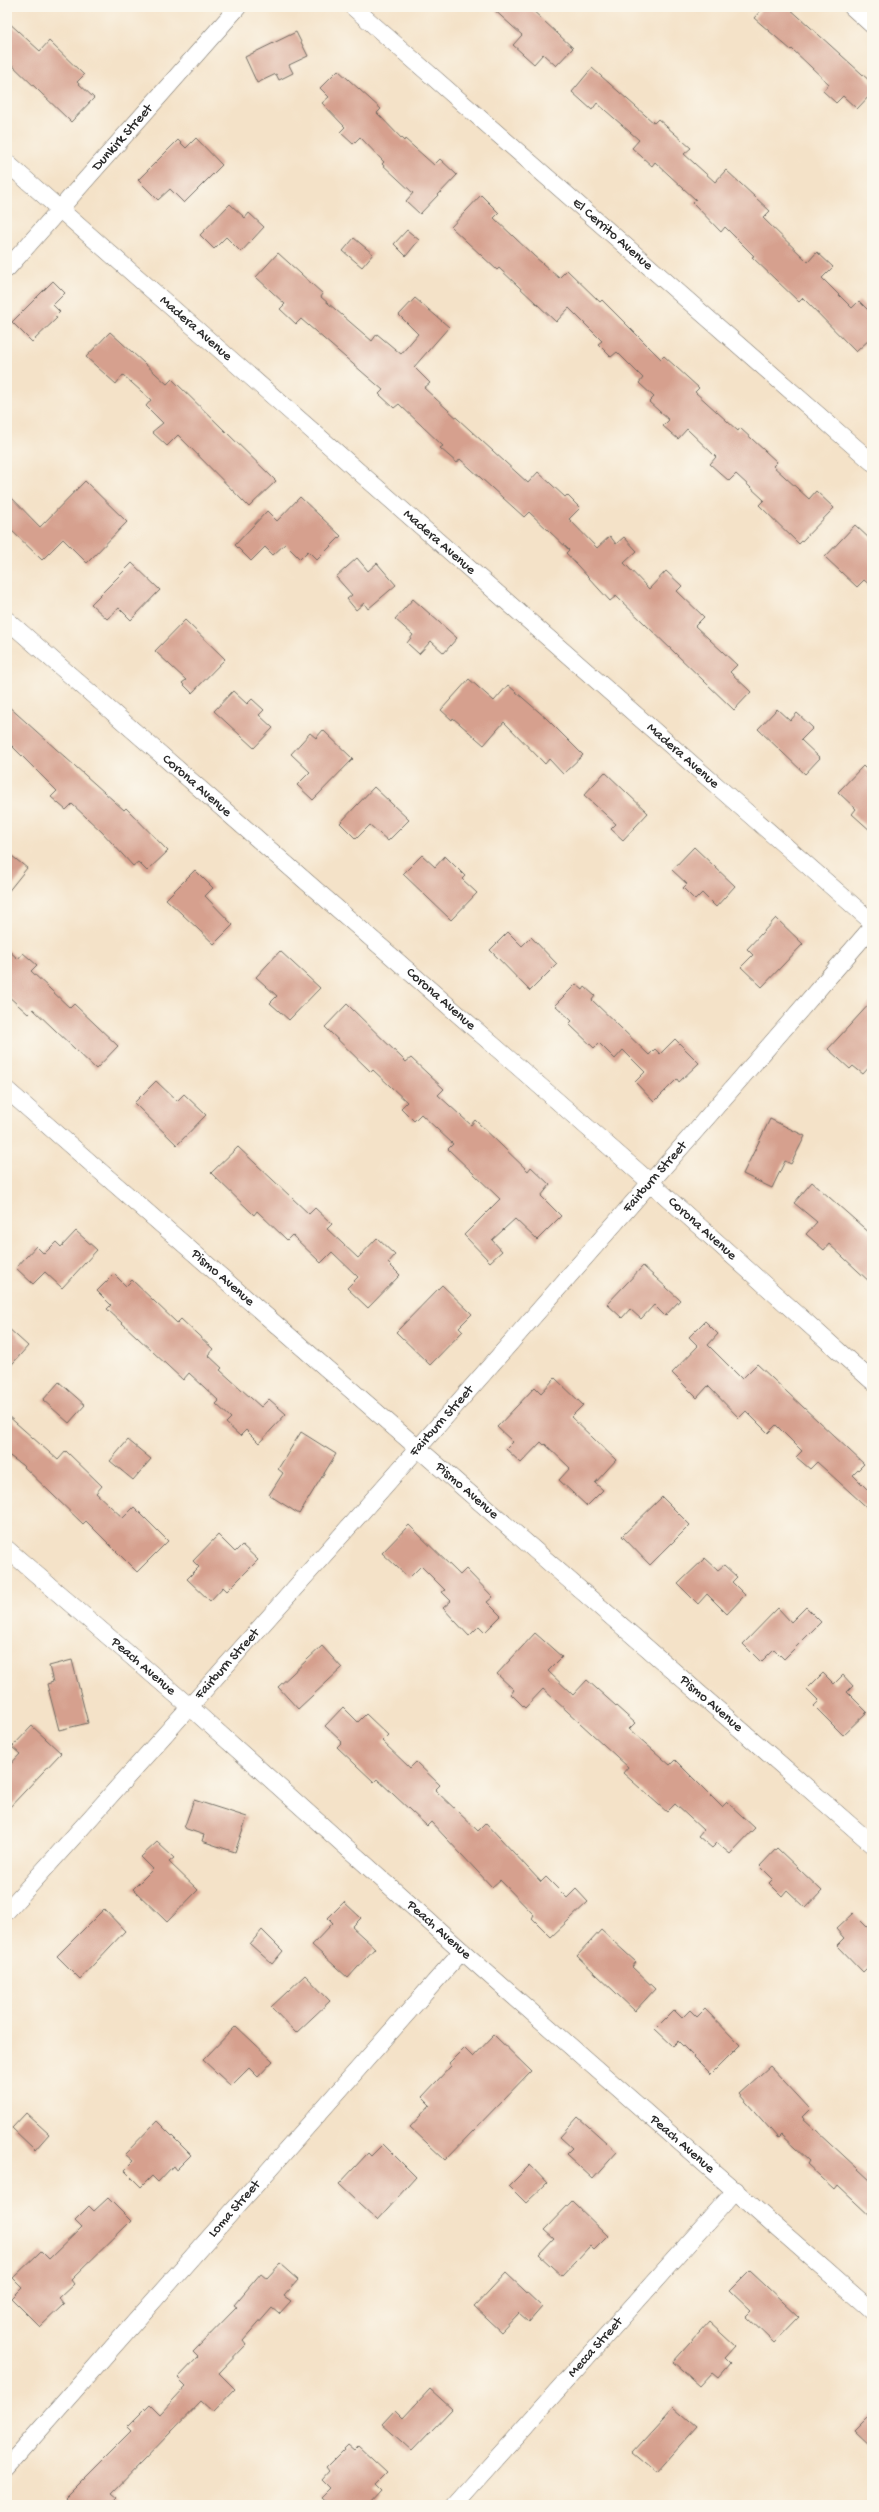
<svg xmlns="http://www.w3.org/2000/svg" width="879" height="2512" viewBox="0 0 879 2512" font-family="'Gochi Hand',sans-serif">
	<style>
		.building { fill: #d6a08e }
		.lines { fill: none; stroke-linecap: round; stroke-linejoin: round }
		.street-casing { stroke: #716b62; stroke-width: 18 }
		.street { stroke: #fff; stroke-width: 17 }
		.labels { text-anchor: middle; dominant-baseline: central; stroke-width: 4; stroke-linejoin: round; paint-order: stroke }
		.street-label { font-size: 14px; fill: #2b2b2b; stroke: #fbf7ec }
	</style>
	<rect width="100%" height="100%" fill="#fbf7ec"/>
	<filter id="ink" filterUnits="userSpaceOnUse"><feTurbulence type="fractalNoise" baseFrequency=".025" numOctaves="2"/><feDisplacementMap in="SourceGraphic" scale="8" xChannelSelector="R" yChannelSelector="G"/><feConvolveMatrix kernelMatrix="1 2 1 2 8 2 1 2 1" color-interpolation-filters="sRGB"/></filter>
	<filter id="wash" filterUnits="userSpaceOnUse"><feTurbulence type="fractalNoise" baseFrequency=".012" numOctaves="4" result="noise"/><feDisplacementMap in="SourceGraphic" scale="16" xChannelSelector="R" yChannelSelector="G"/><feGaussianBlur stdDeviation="0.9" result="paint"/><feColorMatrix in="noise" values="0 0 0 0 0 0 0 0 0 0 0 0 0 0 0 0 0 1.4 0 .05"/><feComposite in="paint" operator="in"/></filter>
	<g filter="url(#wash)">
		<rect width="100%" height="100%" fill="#f4e2c8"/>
		<g id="blocks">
			<path class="building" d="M 491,7 L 529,7 L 573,48 L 556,66 L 543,54 L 534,64 L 513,45 L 522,35 Z
				M 764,7 L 788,7 L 872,83 L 872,93 L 857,109 L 843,96 L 836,103 L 823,91 L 829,84 L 792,49 L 791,50 L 754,18 Z
				M 7,21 L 40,51 L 49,41 L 84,75 L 77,82 L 94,98 L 71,122 L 7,60 Z
				M 296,32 L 308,56 L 289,65 L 293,73 L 279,80 L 276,74 L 257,83 L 245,57 Z
				M 592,68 L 654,123 L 658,119 L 691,148 L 684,154 L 715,182 L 726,170 L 770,211 L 763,218 L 808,262 L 817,252 L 833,267 L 822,278 L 852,308 L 859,301 L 872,314 L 872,337 L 856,352 L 803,298 L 799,302 L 752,257 L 754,256 L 725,227 L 721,232 L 693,203 L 696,200 L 655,162 L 652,166 L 632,148 L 639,140 L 597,103 L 592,110 L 572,92 Z
				M 338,70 L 381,109 L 377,113 L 404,141 L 405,139 L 434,165 L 440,159 L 457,175 L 420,214 L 406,201 L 413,193 L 382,164 L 384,162 L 360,137 L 353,144 L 340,132 L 345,127 L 322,103 L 329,97 L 320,88 Z
				M 196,138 L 222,165 L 184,203 L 170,189 L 158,200 L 138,180 L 178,140 L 186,148 Z
				M 481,195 L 499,213 L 494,218 L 534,256 L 559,278 L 567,270 L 600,302 L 602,300 L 661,359 L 664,356 L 699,388 L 695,392 L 738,431 L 740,428 L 777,462 L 773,466 L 809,499 L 816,491 L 834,508 L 799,544 L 759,505 L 764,500 L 736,474 L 729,481 L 710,464 L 716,457 L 687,429 L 678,439 L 663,426 L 669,420 L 649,402 L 654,397 L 639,383 L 643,378 L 617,352 L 611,357 L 598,344 L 602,341 L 569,308 L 556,322 L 499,268 L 497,270 L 451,227 Z
				M 230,204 L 245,218 L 249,213 L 264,227 L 241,252 L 226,237 L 214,249 L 200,235 Z
				M 407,230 L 419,240 L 406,256 L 394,244 Z
				M 354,238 L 373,254 L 362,267 L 343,251 Z
				M 278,253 L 323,294 L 321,297 L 372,341 L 377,334 L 401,354 L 418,334 L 399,315 L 415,298 L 449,327 L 414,367 L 430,383 L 424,388 L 528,483 L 538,472 L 565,497 L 567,495 L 580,508 L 569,519 L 597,548 L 610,536 L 616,544 L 624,537 L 637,551 L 624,563 L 649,589 L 666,571 L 682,586 L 677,591 L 704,617 L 695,626 L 737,665 L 730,672 L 751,692 L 734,710 L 616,596 L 610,601 L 566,553 L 569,550 L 529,512 L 524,517 L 460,459 L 457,463 L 440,448 L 443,446 L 399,404 L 394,408 L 379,394 L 383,390 L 301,319 L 296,324 L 280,309 L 285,304 L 256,277 Z
				M 53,281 L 65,293 L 53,305 L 60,312 L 55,317 L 57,318 L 32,342 L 12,322 Z
				M 110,332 L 167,384 L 172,379 L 276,481 L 249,507 L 178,435 L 167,446 L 152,432 L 163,423 L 146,406 L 151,400 L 123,375 L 116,384 L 86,357 Z
				M 85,481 L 127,522 L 87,563 L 63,539 L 42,560 L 7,526 L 7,493 L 40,527 Z
				M 300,497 L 341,536 L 317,560 L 308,551 L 300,559 L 285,544 L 273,555 L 265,547 L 251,561 L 235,545 L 267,511 L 277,521 Z
				M 855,525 L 872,541 L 872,587 L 864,580 L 857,587 L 825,557 Z
				M 357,558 L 368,571 L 377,563 L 396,585 L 368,609 L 364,603 L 356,610 L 347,599 L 352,595 L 336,577 Z
				M 132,563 L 160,590 L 131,620 L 119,608 L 107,619 L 91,604 Z
				M 413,599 L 457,638 L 444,653 L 431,641 L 419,654 L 407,643 L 413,635 L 395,619 Z
				M 185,620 L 225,659 L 192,693 L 182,683 L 186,680 L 155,651 Z
				M 469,679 L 494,701 L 508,685 L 546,718 L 583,755 L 563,774 L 549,759 L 545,764 L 504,722 L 484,745 L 453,718 L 452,720 L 441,710 Z
				M 233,691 L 247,704 L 252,699 L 264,710 L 259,715 L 273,728 L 254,748 L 214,711 Z
				M 7,705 L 124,810 L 126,808 L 168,851 L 147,871 L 138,862 L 133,866 L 102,832 L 72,804 L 66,810 L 51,797 L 57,791 L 7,741 Z
				M 777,709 L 790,721 L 797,713 L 813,728 L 801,740 L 820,758 L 805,774 L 758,729 Z
				M 323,730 L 353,759 L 313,800 L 297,785 L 310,772 L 291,754 L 310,733 L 316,738 Z
				M 863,766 L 872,775 L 872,832 L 852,814 L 856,809 L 838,792 Z
				M 605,772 L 648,813 L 623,840 L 611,829 L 616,824 L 584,795 Z
				M 374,787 L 409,820 L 388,841 L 370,825 L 356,839 L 340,823 Z
				M 694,847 L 735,886 L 716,907 L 702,893 L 695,900 L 683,888 L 687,884 L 672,870 Z
				M 7,852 L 27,868 L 7,893 Z
				M 422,855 L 435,867 L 445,856 L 465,876 L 462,879 L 477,893 L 451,920 L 403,874 Z
				M 195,870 L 213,888 L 205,896 L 233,925 L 214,944 L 166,899 Z
				M 776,918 L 803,944 L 762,987 L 741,967 L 753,955 L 747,949 Z
				M 508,932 L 522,946 L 531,937 L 557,964 L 530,991 L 490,950 Z
				M 7,949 L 18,959 L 23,953 L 37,965 L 31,971 L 70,1008 L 74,1004 L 118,1046 L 96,1069 L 33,1009 L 28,1014 L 7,995 Z
				M 280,951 L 320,988 L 289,1020 L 270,1003 L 277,996 L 256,977 Z
				M 576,984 L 583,990 L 585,987 L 595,996 L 592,1000 L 649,1055 L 655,1049 L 660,1054 L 675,1039 L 699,1063 L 679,1082 L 677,1079 L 654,1102 L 635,1082 L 645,1072 L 623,1050 L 615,1059 L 599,1043 L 594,1048 L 569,1024 L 572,1021 L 555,1005 Z
				M 872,1001 L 872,1064 L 863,1074 L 853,1066 L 850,1069 L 828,1049 Z
				M 347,1004 L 406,1062 L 411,1058 L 444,1089 L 438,1095 L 471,1125 L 475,1120 L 528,1171 L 531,1167 L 550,1185 L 541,1196 L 561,1216 L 537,1240 L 515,1219 L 492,1240 L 502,1251 L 490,1262 L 464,1235 L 500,1199 L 448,1149 L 453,1144 L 421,1114 L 414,1121 L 401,1108 L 407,1102 L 373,1070 L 371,1072 L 325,1027 Z
				M 156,1081 L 177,1101 L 184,1094 L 206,1115 L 177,1145 L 134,1103 Z
				M 770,1119 L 805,1136 L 791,1164 L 785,1161 L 772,1188 L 743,1174 Z
				M 238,1147 L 309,1214 L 315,1208 L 332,1224 L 327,1229 L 358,1258 L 377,1238 L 395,1255 L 388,1263 L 400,1275 L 368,1308 L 347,1288 L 358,1277 L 332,1252 L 321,1263 L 292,1235 L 287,1240 L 257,1211 L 254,1215 L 211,1173 Z
				M 812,1182 L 872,1235 L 872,1284 L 829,1244 L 824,1250 L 806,1234 L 817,1222 L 794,1203 Z
				M 76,1231 L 97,1250 L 62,1288 L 45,1272 L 33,1284 L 16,1268 L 36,1246 L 44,1254 L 56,1242 L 61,1247 Z
				M 643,1266 L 680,1300 L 665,1316 L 654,1305 L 641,1319 L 630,1309 L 622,1318 L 607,1304 Z
				M 114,1274 L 126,1286 L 132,1280 L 177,1323 L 181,1319 L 213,1349 L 208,1355 L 222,1368 L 220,1370 L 261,1407 L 269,1399 L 286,1414 L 259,1443 L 246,1430 L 240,1436 L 226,1423 L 231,1418 L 216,1404 L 219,1401 L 189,1373 L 183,1380 L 107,1309 L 111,1305 L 97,1291 Z
				M 442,1285 L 472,1314 L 459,1327 L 463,1331 L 430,1365 L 396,1332 Z
				M 705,1321 L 718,1334 L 708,1345 L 742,1379 L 757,1364 L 864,1464 L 853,1475 L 872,1494 L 872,1512 L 817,1462 L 810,1469 L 796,1457 L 802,1451 L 776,1425 L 768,1433 L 746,1411 L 739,1418 L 708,1386 L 697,1398 L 672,1373 L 698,1346 L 689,1337 Z
				M 7,1327 L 28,1346 L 7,1370 Z
				M 555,1378 L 583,1405 L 571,1417 L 616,1460 L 595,1483 L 603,1490 L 587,1506 L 559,1480 L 570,1468 L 545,1444 L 544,1445 L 541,1442 L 521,1463 L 506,1449 L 513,1442 L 497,1427 L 535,1387 L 541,1393 Z
				M 59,1382 L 85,1405 L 69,1423 L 43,1400 Z
				M 7,1415 L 58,1460 L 66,1451 L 102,1486 L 96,1493 L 123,1518 L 134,1507 L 168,1541 L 137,1572 L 86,1521 L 83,1524 L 22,1465 L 7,1454 Z
				M 301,1432 L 336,1454 L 299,1514 L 269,1495 L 283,1473 L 278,1469 Z
				M 128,1440 L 151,1459 L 133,1480 L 110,1461 Z
				M 662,1497 L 690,1525 L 650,1565 L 622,1536 Z
				M 409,1525 L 460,1575 L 466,1569 L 493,1597 L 487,1602 L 501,1616 L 485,1632 L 479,1626 L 469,1636 L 443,1608 L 451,1601 L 442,1592 L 445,1590 L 421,1566 L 409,1578 L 382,1553 Z
				M 218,1535 L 235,1552 L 242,1545 L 258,1560 L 227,1591 L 223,1587 L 210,1601 L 187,1579 L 199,1567 L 193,1561 Z
				M 705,1558 L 718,1570 L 724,1565 L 737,1577 L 732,1582 L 745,1595 L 727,1614 L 707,1594 L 698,1604 L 678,1584 Z
				M 806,1607 L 821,1622 L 784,1659 L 774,1649 L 761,1662 L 743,1644 L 778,1608 L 791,1622 Z
				M 535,1633 L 562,1657 L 548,1671 L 573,1695 L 587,1680 L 635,1723 L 629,1729 L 670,1765 L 675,1760 L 722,1807 L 727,1802 L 755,1828 L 730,1854 L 717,1843 L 712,1848 L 698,1836 L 703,1830 L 675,1804 L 667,1812 L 623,1773 L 628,1767 L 543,1689 L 525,1708 L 511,1694 L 514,1690 L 497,1674 Z
				M 322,1646 L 342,1668 L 298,1709 L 278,1687 Z
				M 72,1660 L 88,1723 L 59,1730 L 47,1684 L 53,1682 L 49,1666 Z
				M 823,1673 L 834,1684 L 843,1675 L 853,1686 L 847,1692 L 867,1712 L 843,1735 L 814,1706 L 819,1701 L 807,1689 Z
				M 343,1707 L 358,1722 L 366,1714 L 388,1735 L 382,1741 L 410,1768 L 416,1762 L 440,1785 L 435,1790 L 478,1831 L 486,1823 L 541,1882 L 546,1877 L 567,1898 L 576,1889 L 588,1902 L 551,1937 L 532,1918 L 534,1915 L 500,1880 L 492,1887 L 431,1822 L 427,1826 L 377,1779 L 374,1782 L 337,1747 L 342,1742 L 325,1726 Z
				M 32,1726 L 61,1753 L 7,1810 L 7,1768 L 20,1754 L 12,1747 Z
				M 194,1800 L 247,1817 L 235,1852 L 202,1841 L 204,1835 L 184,1828 Z
				M 157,1842 L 174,1858 L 169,1862 L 198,1890 L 167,1922 L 133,1889 L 153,1869 L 141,1857 Z
				M 777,1848 L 822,1891 L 806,1908 L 787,1890 L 782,1896 L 769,1883 L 773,1879 L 760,1866 Z
				M 344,1902 L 361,1918 L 352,1927 L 375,1948 L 348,1978 L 312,1945 L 333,1923 L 328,1918 Z
				M 104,1909 L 125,1931 L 80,1979 L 57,1956 Z
				M 853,1913 L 872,1932 L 872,1963 L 863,1972 L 837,1945 L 844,1938 L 836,1929 Z
				M 262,1930 L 283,1951 L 272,1964 L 250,1944 Z
				M 601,1930 L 636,1962 L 632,1967 L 655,1989 L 635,2011 L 577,1956 Z
				M 305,1975 L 330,2001 L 296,2033 L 271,2007 Z
				M 705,2009 L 740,2045 L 711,2074 L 678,2041 L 673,2046 L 655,2029 L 674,2010 L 682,2018 L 690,2010 L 697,2017 Z
				M 236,2026 L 273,2061 L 258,2077 L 249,2068 L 231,2086 L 203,2060 Z
				M 494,2035 L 531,2071 L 445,2160 L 410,2127 L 430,2105 L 422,2097 L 451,2066 L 449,2063 L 464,2048 L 473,2057 Z
				M 770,2066 L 810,2109 L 802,2117 L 872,2182 L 872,2218 L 838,2186 L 835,2190 L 807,2164 L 809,2161 L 781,2135 L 778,2138 L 739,2094 Z
				M 26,2113 L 49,2134 L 35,2150 L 12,2128 Z
				M 578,2117 L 617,2152 L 593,2179 L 566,2154 L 572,2148 L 560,2137 Z
				M 157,2121 L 191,2155 L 176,2170 L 173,2166 L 158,2182 L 152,2176 L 141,2187 L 124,2170 L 133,2161 L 125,2154 Z
				M 383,2144 L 416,2177 L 377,2220 L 339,2184 L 368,2153 L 371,2156 Z
				M 530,2165 L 547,2183 L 526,2203 L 509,2186 Z
				M 108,2198 L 131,2221 L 71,2280 L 74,2284 L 59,2298 L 64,2304 L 40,2327 L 11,2298 L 22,2287 L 13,2278 L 41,2251 L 49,2259 L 82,2227 L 75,2220 L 89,2206 L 94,2211 Z
				M 572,2201 L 608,2236 L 594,2250 L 590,2246 L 562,2276 L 539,2255 L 554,2239 L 544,2230 Z
				M 280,2264 L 298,2280 L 284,2296 L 291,2301 L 279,2314 L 272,2308 L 243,2341 L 246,2345 L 219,2373 L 235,2389 L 213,2412 L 201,2401 L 112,2493 L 118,2498 L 111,2505 L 73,2505 L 65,2497 L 131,2431 L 127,2427 L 150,2404 L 160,2414 L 186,2386 L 178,2378 L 198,2357 L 193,2352 L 237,2307 L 234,2305 L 261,2273 L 267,2278 Z
				M 750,2271 L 799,2317 L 774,2343 L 746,2316 L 751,2311 L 730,2291 Z
				M 506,2273 L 542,2307 L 529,2322 L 519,2313 L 501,2332 L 474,2307 Z
				M 709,2322 L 735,2346 L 724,2358 L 730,2364 L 718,2378 L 712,2373 L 700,2386 L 673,2362 Z
				M 430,2389 L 452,2409 L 412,2451 L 382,2424 L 395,2410 L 403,2418 Z
				M 674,2407 L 697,2427 L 657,2472 L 633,2452 Z
				M 872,2413 L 872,2448 L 854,2431 Z
				M 348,2446 L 354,2451 L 359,2446 L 387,2472 L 374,2485 L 381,2492 L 369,2505 L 330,2505 L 321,2497 L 330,2488 L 322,2480 L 329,2472 L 326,2468 Z"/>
		</g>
	</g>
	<g filter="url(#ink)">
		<use href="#blocks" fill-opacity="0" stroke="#716b62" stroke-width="1"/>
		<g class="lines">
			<defs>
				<g id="street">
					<path id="s1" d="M 353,7 L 872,462"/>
					<path d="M 852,7 L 872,25"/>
					<path id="s2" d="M 7,163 L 872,922"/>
					<path id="s3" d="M 7,269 L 238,7"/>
					<path id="s4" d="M 7,620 L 651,1183 L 872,1381"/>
					<path id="s5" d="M 7,1090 L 872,1844"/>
					<path id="s6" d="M 7,1549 L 190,1707 L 462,1951 L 872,2311"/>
					<path id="s7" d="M 7,1911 C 299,1586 587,1257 872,927"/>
					<path id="s8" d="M 7,2467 L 462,1951"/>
					<path id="s9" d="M 455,2505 L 736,2190"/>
				</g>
			</defs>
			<use href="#street" class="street-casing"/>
			<use href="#street" class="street"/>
		</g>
	</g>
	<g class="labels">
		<g class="street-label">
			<text stroke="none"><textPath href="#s3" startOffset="175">Dunkirk Street</textPath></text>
			<text stroke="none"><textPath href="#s1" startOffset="345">El Cerrito Avenue</textPath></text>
			<text stroke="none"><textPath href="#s2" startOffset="251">Madera Avenue</textPath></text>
			<text stroke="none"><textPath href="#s2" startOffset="575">Madera Avenue</textPath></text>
			<text stroke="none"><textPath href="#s2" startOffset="899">Madera Avenue</textPath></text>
			<text stroke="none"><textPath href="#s4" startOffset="252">Corona Avenue</textPath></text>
			<text stroke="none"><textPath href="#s4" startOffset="576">Corona Avenue</textPath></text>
			<text stroke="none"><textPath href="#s7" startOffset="979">Fairburn Street</textPath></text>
			<text stroke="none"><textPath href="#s4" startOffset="924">Corona Avenue</textPath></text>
			<text stroke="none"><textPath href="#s5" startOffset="286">Pismo Avenue</textPath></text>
			<text stroke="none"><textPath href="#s7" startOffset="655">Fairburn Street</textPath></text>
			<text stroke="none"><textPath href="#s5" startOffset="610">Pismo Avenue</textPath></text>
			<text stroke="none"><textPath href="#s7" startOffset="331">Fairburn Street</textPath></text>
			<text stroke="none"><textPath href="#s6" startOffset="180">Peach Avenue</textPath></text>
			<text stroke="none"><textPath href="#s5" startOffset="934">Pismo Avenue</textPath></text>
			<text stroke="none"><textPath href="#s6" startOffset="576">Peach Avenue</textPath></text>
			<text stroke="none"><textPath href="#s6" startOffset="900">Peach Avenue</textPath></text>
			<text stroke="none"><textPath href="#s8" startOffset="344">Loma Street</textPath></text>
			<text stroke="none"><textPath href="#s9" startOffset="211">Mecca Street</textPath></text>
		</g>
	</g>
	<rect width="879" height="2512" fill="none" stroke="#fbf7ec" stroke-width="24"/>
</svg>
